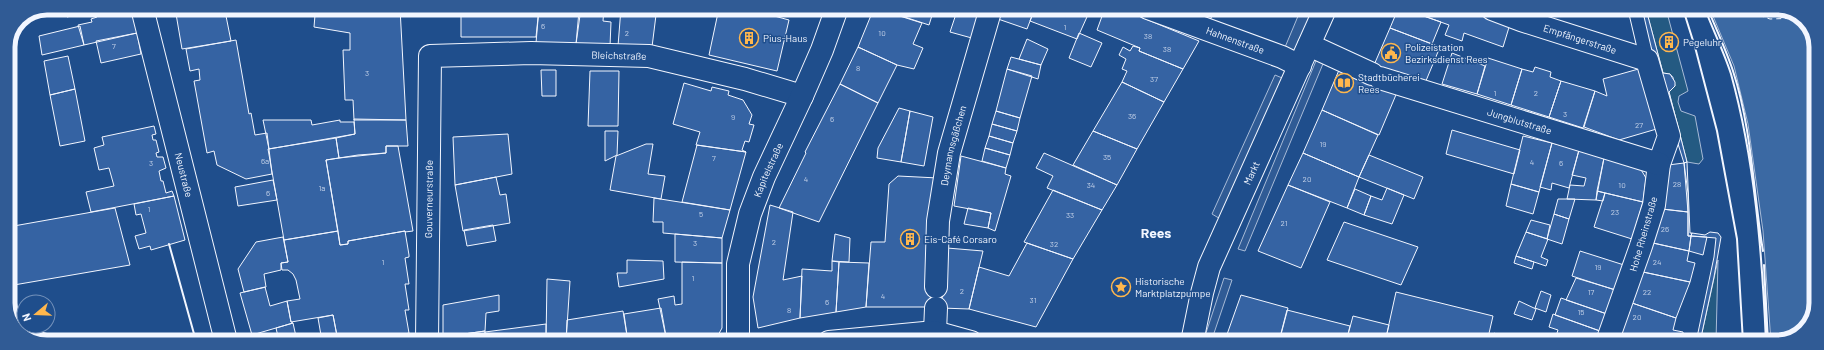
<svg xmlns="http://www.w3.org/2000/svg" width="1824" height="350" viewBox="0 0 1824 350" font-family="Barlow,sans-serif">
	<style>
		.green { fill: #245a82; stroke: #a8bbd7 }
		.parking { fill: #305b95; stroke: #a8bbd7 }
		.water { fill: #3b69a3; stroke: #a8bbd7 }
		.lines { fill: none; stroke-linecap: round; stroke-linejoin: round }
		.ferry { stroke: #f2f6ff; stroke-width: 1; stroke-dasharray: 5 4; stroke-linecap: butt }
		.building { fill: #3563a3; stroke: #f2f6ff }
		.lane-casing { stroke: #f2f6ff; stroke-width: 15 }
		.street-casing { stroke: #f2f6ff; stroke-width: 24 }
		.lane { stroke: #1f4e8c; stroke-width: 13 }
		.street { stroke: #1f4e8c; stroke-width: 22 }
		.wall { stroke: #f2f6ff; stroke-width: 2 }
		.labels { text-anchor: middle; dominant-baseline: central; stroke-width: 3; stroke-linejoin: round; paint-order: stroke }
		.number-label { font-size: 8px; fill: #c3d1e8 }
		.poi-label { font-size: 10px; fill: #f2f6ff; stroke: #1f4e8c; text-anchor: start }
		.street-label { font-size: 10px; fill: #f2f6ff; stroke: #1f4e8c }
		.district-label { font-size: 14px; font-weight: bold; fill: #f2f6ff; stroke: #1f4e8c }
		.rim { fill: none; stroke: #f2f6ff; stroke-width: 5 }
	</style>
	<rect width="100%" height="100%" fill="#1f4e8c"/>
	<path class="green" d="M 1646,9 L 1666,9 L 1688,91 L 1679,96 L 1678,102 L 1681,111 L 1695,116 L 1703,159 L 1699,164 L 1687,162 L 1669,92 L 1675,86 L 1673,77 L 1670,74 L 1663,73 Z
		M 1718,260 L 1716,342 L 1700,342 Z"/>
	<path class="parking" d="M 1301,9 L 1316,9 L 1295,57 L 1283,52 Z
		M 1318,56 L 1325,59 L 1245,251 L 1238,249 Z
		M 1275,75 L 1287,80 L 1222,220 L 1212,214 Z
		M 1224,278 L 1232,280 L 1211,342 L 1203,342 Z"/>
	<path class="water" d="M 1710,9 L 1784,9 L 1806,21 L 1816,42 L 1815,310 L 1803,332 L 1777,342 L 1771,342 L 1763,231 L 1748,124 L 1734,66 Z"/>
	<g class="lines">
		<path class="ferry" d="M 1742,9 L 1770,19 L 1800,18"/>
	</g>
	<path class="building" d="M 65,8 L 93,8 L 90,9 L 91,11 L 67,17 Z
		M 96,8 L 132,8 L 137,33 L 84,45 L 78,25 L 92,22 L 91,19 L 97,17 Z
		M 175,8 L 232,8 L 226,16 L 231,41 L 182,49 Z
		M 273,8 L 400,8 L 406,120 L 354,120 L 353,100 L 345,100 L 343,50 L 350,50 L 350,33 L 314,27 L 315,15 Z
		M 461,8 L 539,8 L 536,37 L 461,37 Z
		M 539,8 L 579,11 L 576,44 L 536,43 Z
		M 581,8 L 604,8 L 603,21 L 611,22 L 610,46 L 576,44 Z
		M 621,8 L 634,8 L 634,13 L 656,15 L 652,47 L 618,46 Z
		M 719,8 L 745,8 L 789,20 L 777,71 L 709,55 Z
		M 874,8 L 922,23 L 913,44 L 923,48 L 914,69 L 897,65 L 858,47 Z
		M 877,8 L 931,8 L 934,9 L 929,25 Z
		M 958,8 L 988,8 L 979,40 L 950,32 Z
		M 1002,8 L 1035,8 L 1027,29 L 998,19 Z
		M 1035,8 L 1091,8 L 1077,39 L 1030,21 Z
		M 1105,8 L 1119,8 L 1199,41 L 1183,69 L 1139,51 L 1140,48 L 1097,30 Z
		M 1173,8 L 1215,8 L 1209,23 Z
		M 1398,9 L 1404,9 L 1441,22 L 1432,44 L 1390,28 Z
		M 1404,9 L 1466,9 L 1510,24 L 1503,47 L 1464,33 L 1462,41 L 1445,35 L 1449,25 Z
		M 1640,9 L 1646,9 L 1663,73 L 1670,74 L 1675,82 L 1675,86 L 1669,92 L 1687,162 L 1684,163 L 1673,128 Z
		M 80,26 L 84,45 L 42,55 L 39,36 Z
		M 1390,28 L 1440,47 L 1423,88 L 1374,65 Z
		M 137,33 L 141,54 L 101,63 L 96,41 Z
		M 1079,33 L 1102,43 L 1091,67 L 1069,58 Z
		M1662 43a7 7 0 1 1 14 0a7 7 0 1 1-14 0Z
		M 1027,39 L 1048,49 L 1041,65 L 1019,59 Z
		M 236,40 L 249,114 L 251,113 L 255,135 L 267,133 L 272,174 L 246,179 L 217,165 L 214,151 L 207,153 L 194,81 L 200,80 L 199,69 L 190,71 L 186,49 Z
		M 1133,46 L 1140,48 L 1139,51 L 1183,69 L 1164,102 L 1122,82 L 1127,71 L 1122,69 L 1126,59 L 1119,55 L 1123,47 L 1130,51 Z
		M 858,47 L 897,65 L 878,103 L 840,84 Z
		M 1452,53 L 1485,66 L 1477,94 L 1442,84 Z
		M 68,56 L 75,89 L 50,95 L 44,61 Z
		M 1011,57 L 1041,65 L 1038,79 L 1007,69 Z
		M 1488,58 L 1522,69 L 1511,105 L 1477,94 Z
		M 1342,63 L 1398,90 L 1379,135 L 1322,110 Z
		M 1535,67 L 1551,72 L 1550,77 L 1561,81 L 1549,117 L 1511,105 L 1522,69 L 1533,72 Z
		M 1642,68 L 1660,128 L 1619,140 L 1584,127 L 1595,91 L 1607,96 L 1603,79 Z
		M 1007,69 L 1032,76 L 1020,118 L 996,111 Z
		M 541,70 L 556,70 L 556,96 L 542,96 Z
		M 590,71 L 619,71 L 618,126 L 588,126 Z
		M 1561,81 L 1595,91 L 1583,128 L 1549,117 Z
		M 1122,82 L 1164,102 L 1137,149 L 1093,131 Z
		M 684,83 L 711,91 L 712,87 L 729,91 L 728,95 L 743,100 L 752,115 L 749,124 L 754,125 L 749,142 L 745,141 L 742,150 L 746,152 L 696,145 L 700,132 L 673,124 Z
		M 840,84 L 878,103 L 819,222 L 779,208 L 806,153 L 805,152 Z
		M 75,89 L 85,141 L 60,146 L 50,95 Z
		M 899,108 L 910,111 L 901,162 L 877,158 L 878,148 Z
		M 1322,110 L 1378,135 L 1359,177 L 1303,153 Z
		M 910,111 L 933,117 L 924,166 L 901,162 Z
		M 996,111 L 1020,118 L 1017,131 L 992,124 Z
		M 354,119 L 406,120 L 408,146 L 386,146 L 386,153 L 339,158 L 336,138 L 355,134 Z
		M 263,120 L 311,120 L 312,125 L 340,120 L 340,122 L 354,122 L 355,134 L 269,149 Z
		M 992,124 L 1017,131 L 1013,143 L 989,136 Z
		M 154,126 L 156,134 L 152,135 L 153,140 L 156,140 L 159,152 L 156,153 L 157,157 L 163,157 L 166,168 L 159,171 L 161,181 L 163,181 L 166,193 L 172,191 L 174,196 L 91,212 L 86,192 L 114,186 L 109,168 L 99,170 L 94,148 L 104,145 L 102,137 Z
		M 1452,130 L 1520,150 L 1514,174 L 1446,154 Z
		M 605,131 L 618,131 L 617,155 L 605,161 Z
		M 1093,131 L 1137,149 L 1117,185 L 1073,165 Z
		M 508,134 L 512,174 L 455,185 L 453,137 Z
		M 989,136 L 1013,143 L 1010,155 L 985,148 Z
		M 1523,136 L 1552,143 L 1539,192 L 1511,184 Z
		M 336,138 L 339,158 L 326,160 L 338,231 L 284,240 L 268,149 Z
		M 1552,143 L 1579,150 L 1569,188 L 1552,183 L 1551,190 L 1540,187 Z
		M 646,144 L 653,144 L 648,174 L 665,176 L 661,199 L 610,190 L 616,156 Z
		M 697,145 L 746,152 L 730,210 L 682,202 Z
		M 386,146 L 398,146 L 413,231 L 405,232 L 405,231 L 348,241 L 348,244 L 340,245 L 326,160 L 358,155 L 386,153 Z
		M 985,148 L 1010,155 L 1006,168 L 982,161 Z
		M 1579,150 L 1604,158 L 1596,200 L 1567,199 L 1570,185 L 1584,186 L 1586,178 L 1572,175 Z
		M 1044,153 L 1117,185 L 1102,210 L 1047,188 L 1053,176 L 1036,168 Z
		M 1303,153 L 1359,177 L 1347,208 L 1288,185 Z
		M 1369,155 L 1423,177 L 1414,199 L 1359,177 Z
		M 961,156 L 1006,168 L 1005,174 L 1011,176 L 995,231 L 988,228 L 991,213 L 954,206 Z
		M 1604,158 L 1640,168 L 1646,178 L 1643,202 L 1597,191 Z
		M 1687,162 L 1690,233 L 1692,233 L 1691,236 L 1688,236 L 1688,193 L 1684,163 Z
		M 1684,163 L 1688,212 L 1662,209 L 1668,165 Z
		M 898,176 L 938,178 L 930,307 L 866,307 L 871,242 L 885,242 L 889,184 Z
		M 496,177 L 500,195 L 506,194 L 510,223 L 463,231 L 455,185 Z
		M 273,180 L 277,200 L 238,206 L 235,187 Z
		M 1511,184 L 1539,192 L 1533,214 L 1506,206 Z
		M 1288,185 L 1330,202 L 1301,268 L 1258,251 Z
		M 1387,188 L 1404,195 L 1392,224 L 1364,215 L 1371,196 L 1382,200 Z
		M 1355,189 L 1371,196 L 1364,215 L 1347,208 Z
		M 1053,190 L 1102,210 L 1073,259 L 1024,242 Z
		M 1597,191 L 1605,193 L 1603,201 L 1596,200 Z
		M 1605,193 L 1643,202 L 1632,239 L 1594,227 Z
		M 174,196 L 185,240 L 151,250 L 150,246 L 139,249 L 135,236 L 146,233 L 141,214 L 136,215 L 134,204 Z
		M 654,198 L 730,210 L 722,238 L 663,233 L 663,222 L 653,222 Z
		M 1558,199 L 1575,199 L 1569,219 L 1554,214 Z
		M 770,205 L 793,212 L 783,280 L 802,276 L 800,318 L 758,328 L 753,297 Z
		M 115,208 L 130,265 L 8,286 L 8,227 Z
		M 968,208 L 991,213 L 988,228 L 964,224 Z
		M 1662,209 L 1688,212 L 1688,236 L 1691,236 L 1689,251 L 1653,243 Z
		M 1554,214 L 1569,219 L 1562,244 L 1547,239 Z
		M 1531,220 L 1550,225 L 1547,239 L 1526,232 Z
		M 1344,222 L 1418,247 L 1401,285 L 1327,260 Z
		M 493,225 L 496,241 L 467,246 L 464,230 Z
		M 338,231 L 340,245 L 348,244 L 348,241 L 405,231 L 409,255 L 409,257 L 405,258 L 409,284 L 405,284 L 409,310 L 405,310 L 409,333 L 405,334 L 406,341 L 338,341 L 333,315 L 291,322 L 287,301 L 300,299 L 296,280 L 293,274 L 288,270 L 282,270 L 281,263 L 288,262 L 284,240 Z
		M 1526,232 L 1548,239 L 1541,257 L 1548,260 L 1546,266 L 1516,256 Z
		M 1710,232 L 1718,233 L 1721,237 L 1714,277 L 1700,342 L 1696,342 L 1714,257 L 1716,238 L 1691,236 L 1692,233 L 1705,235 Z
		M 675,234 L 722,238 L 722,263 L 675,262 Z
		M 835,234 L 850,238 L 849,262 L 832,261 Z
		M 1691,236 L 1707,237 L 1703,255 L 1689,251 Z
		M 283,237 L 288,262 L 281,263 L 281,270 L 264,274 L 266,287 L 244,292 L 238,269 L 256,242 Z
		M 1027,243 L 1073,259 L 1036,327 L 969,309 L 979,267 L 1009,276 Z
		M 1653,243 L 1689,251 L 1687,261 L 1695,263 L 1690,282 L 1643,272 Z
		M 947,248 L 983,251 L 969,309 L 941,308 Z
		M 1580,251 L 1624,265 L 1615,290 L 1572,276 Z
		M 1516,256 L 1534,262 L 1532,269 L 1514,263 Z
		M 627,260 L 663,261 L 664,279 L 619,287 L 617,273 L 627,273 Z
		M 832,261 L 839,262 L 836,312 L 800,318 L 802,269 L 832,271 Z
		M 682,262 L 722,263 L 722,328 L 716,339 L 701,342 L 667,342 L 658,299 L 674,296 L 675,305 L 682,304 Z
		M 839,262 L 869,263 L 866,307 L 836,312 Z
		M 1643,272 L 1690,282 L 1676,318 L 1632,303 Z
		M 1576,278 L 1616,290 L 1607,314 L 1566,300 Z
		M 547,279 L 570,281 L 566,342 L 546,341 Z
		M 265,287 L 270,306 L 287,301 L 291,322 L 293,323 L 252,335 L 240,293 Z
		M 1541,291 L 1551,295 L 1546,312 L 1535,308 Z
		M 1396,292 L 1493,316 L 1487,342 L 1385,342 Z
		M 499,295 L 499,311 L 486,313 L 485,331 L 443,337 L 443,305 Z
		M 1241,295 L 1288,308 L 1279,342 L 1232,342 L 1225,340 Z
		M 1561,298 L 1607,314 L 1600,331 L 1555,315 Z
		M 1519,301 L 1536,309 L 1532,320 L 1514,314 Z
		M 1632,303 L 1676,318 L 1673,330 L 1683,332 L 1684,340 L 1681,342 L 1671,340 L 1671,342 L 1618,342 Z
		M 661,308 L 667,342 L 628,342 L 624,314 Z
		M 1287,310 L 1350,326 L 1346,342 L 1299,342 L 1280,337 Z
		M 623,311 L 628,342 L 566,342 L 567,320 Z
		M 1553,314 L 1600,331 L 1596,342 L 1554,342 L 1558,330 L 1549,327 Z
		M 333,315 L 338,341 L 322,341 L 318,318 Z
		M 1353,316 L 1389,325 L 1385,342 L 1346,342 Z
		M 293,323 L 297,341 L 279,341 L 276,328 Z
		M 546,324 L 546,341 L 485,341 L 485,332 Z
		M 485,331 L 485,341 L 443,341 L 443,337 Z
		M 1494,333 L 1500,336 L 1498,342 L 1491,342 Z
		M 1501,334 L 1523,342 L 1498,342 Z"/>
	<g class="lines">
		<defs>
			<path id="lane" d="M 1635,9 L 1647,60"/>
			<g id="street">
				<path id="s1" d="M 142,8 L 226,341"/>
				<path id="s2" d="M 1148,8 L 1282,57 L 1300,66"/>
				<path id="s3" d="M 1492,9 L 1521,20 L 1647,60 L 1669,136 L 1659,164 L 1654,205 L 1641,246 L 1607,342"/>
				<path d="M 1309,45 L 1372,74"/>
				<path id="s4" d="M 1380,78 L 1659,164"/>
				<path id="s5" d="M 936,287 L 938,221 L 949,153 L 991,8"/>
				<path d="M 935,332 L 936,308"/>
				<path id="s6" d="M 427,341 L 430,56 L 531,53 L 649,56 L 745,79 L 802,96"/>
				<path id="s7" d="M 738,342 L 738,264 L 750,214 L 764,177 L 802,96 L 822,50 L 837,8"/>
				<path d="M 829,342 L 935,332 L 971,342"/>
				<path id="s8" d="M 1192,342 L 1202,293 L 1209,267 L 1325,9"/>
			</g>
		</defs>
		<use href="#lane" class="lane-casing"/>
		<use href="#street" class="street-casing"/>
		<use href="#lane" class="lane"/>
		<use href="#street" class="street"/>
		<path class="wall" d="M 1683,9 L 1695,47 L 1717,131 L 1737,239 L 1743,342
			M 1705,9 C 1713,30 1724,52 1731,74 C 1755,161 1762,252 1766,342
			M 1708,9 C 1716,29 1726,50 1733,71 C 1752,129 1753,191 1763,251
			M 169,244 L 196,341
			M 1764,265 L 1768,342"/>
	</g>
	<defs>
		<symbol id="building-ring" viewBox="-11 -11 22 22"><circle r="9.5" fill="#1f4e8c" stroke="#ffb74d" stroke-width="1.5"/><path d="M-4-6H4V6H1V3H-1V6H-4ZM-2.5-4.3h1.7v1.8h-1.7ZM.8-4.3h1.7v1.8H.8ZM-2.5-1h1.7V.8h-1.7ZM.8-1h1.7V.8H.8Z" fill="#ffb74d"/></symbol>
		<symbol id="civic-ring" viewBox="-11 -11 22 22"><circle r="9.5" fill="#1f4e8c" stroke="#ffb74d" stroke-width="1.5"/><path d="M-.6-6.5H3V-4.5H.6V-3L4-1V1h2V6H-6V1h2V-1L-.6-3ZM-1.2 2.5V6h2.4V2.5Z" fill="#ffb74d"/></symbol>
		<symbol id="library-ring" viewBox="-11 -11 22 22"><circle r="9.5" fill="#1f4e8c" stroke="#ffb74d" stroke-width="1.5"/><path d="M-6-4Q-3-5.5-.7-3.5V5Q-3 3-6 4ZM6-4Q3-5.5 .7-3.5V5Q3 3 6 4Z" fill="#ffb74d"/></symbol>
		<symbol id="sight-ring" viewBox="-11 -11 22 22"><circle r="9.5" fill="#1f4e8c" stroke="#ffb74d" stroke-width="1.5"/><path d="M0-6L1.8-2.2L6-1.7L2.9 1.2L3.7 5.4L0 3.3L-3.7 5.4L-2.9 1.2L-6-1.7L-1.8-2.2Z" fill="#ffb74d"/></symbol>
	</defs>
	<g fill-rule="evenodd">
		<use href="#building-ring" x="738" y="27" width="22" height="22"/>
		<use href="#building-ring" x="1658" y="31" width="22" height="22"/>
		<use href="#civic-ring" x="1380" y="42" width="22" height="22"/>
		<use href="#library-ring" x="1333" y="72" width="22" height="22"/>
		<use href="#building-ring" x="899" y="228" width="22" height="22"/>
		<use href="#sight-ring" x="1110" y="276" width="22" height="22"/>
	</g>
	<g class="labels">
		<g class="number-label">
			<text x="543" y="26">6</text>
			<text x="1065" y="27">1</text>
			<text x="627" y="33">2</text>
			<text x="882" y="33">10</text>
			<text x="1148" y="36">38</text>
			<text x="114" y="46">7</text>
			<text x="1167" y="49">38</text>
			<text x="858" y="68">8</text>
			<text x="367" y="73">3</text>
			<text x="1154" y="79">37</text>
			<text x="1495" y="93">1</text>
			<text x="1536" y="93">2</text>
			<text x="1565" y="114">3</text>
			<text x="1132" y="116">36</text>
			<text x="733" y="117">9</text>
			<text x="832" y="119">6</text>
			<text x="1639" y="125">27</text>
			<text x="1323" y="144">19</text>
			<text x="1107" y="157">35</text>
			<text x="714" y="158">7</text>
			<text x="265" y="161">6a</text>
			<text x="1532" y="162">4</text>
			<text x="151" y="163">3</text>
			<text x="1561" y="163">6</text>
			<text x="806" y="179">4</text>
			<text x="1307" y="179">20</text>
			<text x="1677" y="184">28</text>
			<text x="1091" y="185">34</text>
			<text x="1622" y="185">10</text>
			<text x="322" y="188">1a</text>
			<text x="268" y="193">6</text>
			<text x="149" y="209">1</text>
			<text x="1615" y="212">23</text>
			<text x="701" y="214">5</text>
			<text x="1070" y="215">33</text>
			<text x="1284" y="223">21</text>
			<text x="1665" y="229">26</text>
			<text x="774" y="242">2</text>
			<text x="695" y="243">3</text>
			<text x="1054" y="244">32</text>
			<text x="383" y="262">1</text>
			<text x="1657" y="262">24</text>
			<text x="1598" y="267">19</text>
			<text x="693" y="278">1</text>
			<text x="962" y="291">2</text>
			<text x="1591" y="292">17</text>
			<text x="1647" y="292">22</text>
			<text x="883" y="296">4</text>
			<text x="1033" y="300">31</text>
			<text x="827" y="302">6</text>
			<text x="789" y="310">8</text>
			<text x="1581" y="312">15</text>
			<text x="1637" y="317">20</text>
		</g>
		<g class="poi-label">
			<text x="763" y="38">Pius-Haus</text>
			<text x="1683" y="42">Pegeluhr</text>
			<text x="1405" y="47">Polizeistation<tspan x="1405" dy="12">Bezirksdienst Rees</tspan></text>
			<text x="1358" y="77">Stadtbücherei<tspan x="1358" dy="12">Rees</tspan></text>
			<text x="924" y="239">Eis-Café Corsaro</text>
			<text x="1135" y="281">Historische<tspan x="1135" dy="12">Marktplatzpumpe</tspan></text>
		</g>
		<g class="street-label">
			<text stroke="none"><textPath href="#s3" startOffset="93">Empfängerstraße</textPath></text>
			<text stroke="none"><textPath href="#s2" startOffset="93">Hahnenstraße</textPath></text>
			<text stroke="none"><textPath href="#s6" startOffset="474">Bleichstraße</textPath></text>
			<text stroke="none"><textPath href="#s4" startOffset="146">Jungblutstraße</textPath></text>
			<text stroke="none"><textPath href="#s5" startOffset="143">Deymannsgäßchen</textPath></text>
			<text stroke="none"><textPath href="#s7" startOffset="177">Kapitelstraße</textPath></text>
			<text stroke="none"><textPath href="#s8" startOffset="180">Markt</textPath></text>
			<text stroke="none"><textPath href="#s1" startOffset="172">Neustraße</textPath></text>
			<text stroke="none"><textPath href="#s6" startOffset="142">Gouverneurstraße</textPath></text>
			<text transform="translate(1643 234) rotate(-74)">Hohe Rheinstraße</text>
		</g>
		<g class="district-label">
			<text x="1156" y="232">Rees</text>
		</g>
	</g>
	<path d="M0 0H1824V350H0ZM47 15H1777A32 32 0 0 1 1809 47V303A32 32 0 0 1 1777 335H47A32 32 0 0 1 15 303V47A32 32 0 0 1 47 15Z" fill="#305b95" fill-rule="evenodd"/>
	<path class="rim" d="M47 15H1777A32 32 0 0 1 1809 47V303A32 32 0 0 1 1777 335H47A32 32 0 0 1 15 303V47A32 32 0 0 1 47 15Z"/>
	<g transform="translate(36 314) rotate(251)"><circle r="19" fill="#1f4e8c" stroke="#7391ba"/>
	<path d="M0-3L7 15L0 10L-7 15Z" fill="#ffb74d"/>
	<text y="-6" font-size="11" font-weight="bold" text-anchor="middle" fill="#f2f6ff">N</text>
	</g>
</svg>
